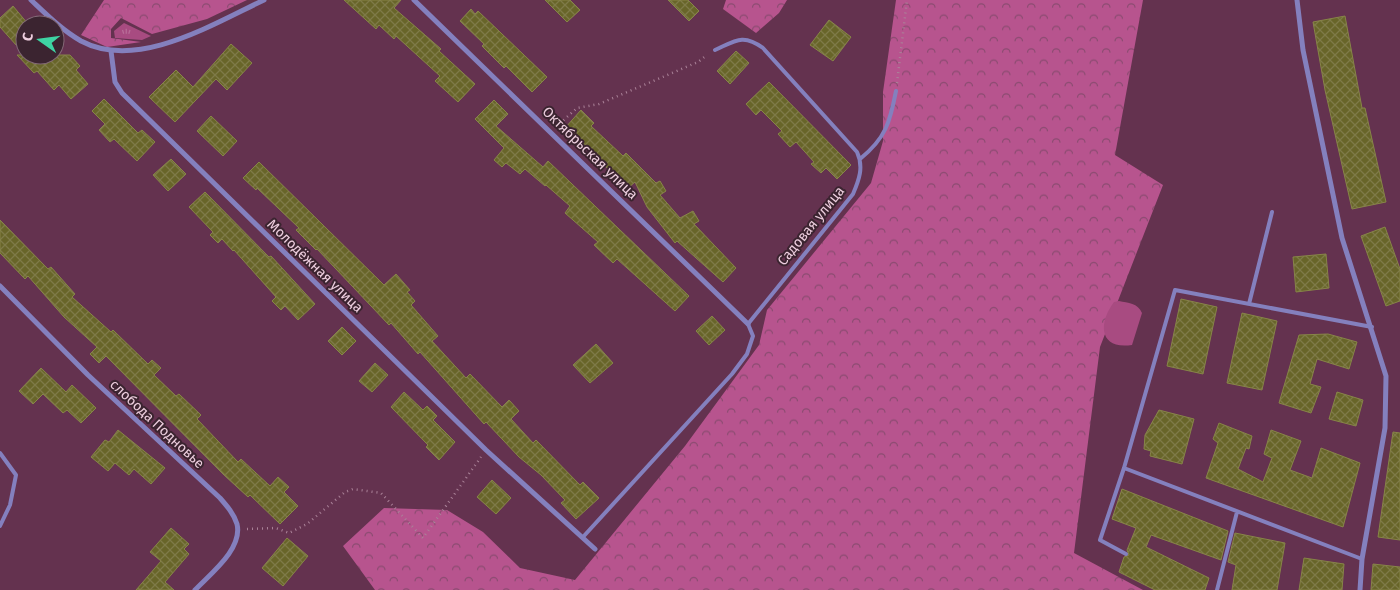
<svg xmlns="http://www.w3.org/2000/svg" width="1400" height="590" viewBox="0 0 1400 590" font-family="'Fira Sans',sans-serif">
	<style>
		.grass { fill: url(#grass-tufts) }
		.forest { fill: url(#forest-crowns) }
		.pitch { fill: #a84b81 }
		.building { fill: url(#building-cross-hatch); stroke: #878448 }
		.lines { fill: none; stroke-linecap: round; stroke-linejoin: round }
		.path { stroke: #aa8298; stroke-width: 2.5; stroke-dasharray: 1 4; stroke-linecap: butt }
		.lane { stroke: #8480be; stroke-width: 4 }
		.street { stroke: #8480be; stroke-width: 5 }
		.labels { text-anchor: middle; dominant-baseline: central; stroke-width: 4; stroke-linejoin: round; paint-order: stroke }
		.street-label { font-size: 14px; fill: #edcede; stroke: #3b2430 }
	</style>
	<defs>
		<pattern id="grass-tufts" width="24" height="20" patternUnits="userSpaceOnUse" patternTransform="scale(1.25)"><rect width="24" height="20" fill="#a84b81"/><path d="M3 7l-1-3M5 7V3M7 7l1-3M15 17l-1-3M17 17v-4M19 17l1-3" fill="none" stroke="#b86c98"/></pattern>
		<pattern id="forest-crowns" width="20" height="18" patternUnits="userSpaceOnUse" patternTransform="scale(1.25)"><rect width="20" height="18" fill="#b7548e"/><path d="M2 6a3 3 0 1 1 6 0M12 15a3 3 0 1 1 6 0" fill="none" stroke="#8a4b70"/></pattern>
		<pattern id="building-cross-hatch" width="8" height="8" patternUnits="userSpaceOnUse" patternTransform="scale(1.25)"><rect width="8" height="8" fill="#686529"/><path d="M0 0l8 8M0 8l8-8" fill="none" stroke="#7e7a48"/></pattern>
	</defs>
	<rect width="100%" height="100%" fill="#64324f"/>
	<path class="grass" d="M 124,23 L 151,36 L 142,40 L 115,38 L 114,31 Z"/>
	<path class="forest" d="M 104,0 L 247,0 L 207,19 L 152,34 L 121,18 L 111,29 L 111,38 L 141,42 L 107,47 L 81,35 Z
		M 726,0 L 787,0 L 779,13 L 756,33 L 723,9 Z
		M 896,0 L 1143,0 L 1115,155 L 1163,185 L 1100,347 L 1074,553 L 1143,590 L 375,590 L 343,546 L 384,508 L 447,510 L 483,532 L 520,568 L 575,580 L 685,446 L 759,345 L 767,310 L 871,183 L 883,141 L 883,92 Z"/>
	<path class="pitch" d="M 1119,301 C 1128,303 1138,303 1142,313 L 1132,345 C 1099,350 1098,323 1114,302 Z"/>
	<path class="building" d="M 344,0 L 401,0 L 394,8 L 441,49 L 439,51 L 475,84 L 458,102 L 435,81 L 440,76 L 396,36 L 394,39 L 379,25 L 376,29 Z
		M 545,0 L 570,0 L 580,10 L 567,22 Z
		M 668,0 L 688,0 L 699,11 L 689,21 Z
		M 13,6 L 28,24 L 25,25 L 25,55 L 70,55 L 80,66 L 76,70 L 88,84 L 71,99 L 59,85 L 54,90 L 37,71 L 34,73 L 17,55 L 25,55 L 0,27 L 0,18 Z
		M 471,9 L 475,14 L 478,11 L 547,77 L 532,92 L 506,66 L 504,68 L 482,46 L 484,44 L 460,21 Z
		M 1345,16 L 1362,108 L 1365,108 L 1386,202 L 1352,209 L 1325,90 L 1313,22 Z
		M 829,20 L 851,37 L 833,61 L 810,45 Z
		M 231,44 L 252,63 L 227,90 L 216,79 L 175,122 L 149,97 L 176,70 L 193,87 Z
		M 736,51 L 749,63 L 730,84 L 717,71 Z
		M 769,82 L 851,165 L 837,179 L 826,168 L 821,173 L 811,164 L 814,162 L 796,142 L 790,147 L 778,134 L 782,131 L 761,110 L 756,115 L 746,104 Z
		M 104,99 L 138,133 L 142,130 L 155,142 L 137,161 L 114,139 L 110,142 L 99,130 L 105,124 L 92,111 Z
		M 494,100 L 508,114 L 496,126 L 543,167 L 548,161 L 689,296 L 675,311 L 617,259 L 613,263 L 594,245 L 598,242 L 565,213 L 570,206 L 546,185 L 545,186 L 525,169 L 520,174 L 506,163 L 502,167 L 494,160 L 504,148 L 475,119 Z
		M 581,110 L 594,123 L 591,126 L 623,156 L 626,153 L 656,183 L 660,181 L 666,191 L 660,195 L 680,218 L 693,211 L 699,221 L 694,224 L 736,268 L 723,282 L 677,241 L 675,243 L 647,207 L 635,182 L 628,188 L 565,128 Z
		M 211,116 L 237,141 L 223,156 L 197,131 Z
		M 171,159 L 186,174 L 168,191 L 153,175 Z
		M 259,162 L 384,285 L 396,274 L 410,290 L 407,292 L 415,301 L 411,305 L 438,336 L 432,341 L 466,378 L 470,374 L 502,407 L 509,400 L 519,411 L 511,419 L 533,443 L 536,440 L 580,485 L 583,482 L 599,498 L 576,519 L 561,503 L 565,500 L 541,475 L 519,457 L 486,422 L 484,424 L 420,352 L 418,354 L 391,323 L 389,325 L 317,249 L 316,250 L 296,230 L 299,228 L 257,188 L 256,190 L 243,178 Z
		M 205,192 L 269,257 L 271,256 L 315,304 L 298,320 L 285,306 L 281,310 L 272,301 L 276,297 L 234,250 L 233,251 L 222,239 L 218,243 L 210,235 L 213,232 L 189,207 Z
		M 0,220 L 48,269 L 51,267 L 75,294 L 72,297 L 111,332 L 113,330 L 148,364 L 152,360 L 161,368 L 154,375 L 176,396 L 179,394 L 201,415 L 197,419 L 238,462 L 241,459 L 270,486 L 278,477 L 289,487 L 284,492 L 298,506 L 280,524 L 250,495 L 248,497 L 224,475 L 106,356 L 99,363 L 90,354 L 97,347 L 64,317 L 28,276 L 25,279 L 0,253 Z
		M 1385,227 L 1400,269 L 1400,301 L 1386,306 L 1361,236 Z
		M 1326,254 L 1329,288 L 1296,292 L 1293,257 Z
		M 1181,299 L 1217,307 L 1203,374 L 1167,366 Z
		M 1242,313 L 1277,321 L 1262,390 L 1227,383 Z
		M 712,316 L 725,330 L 709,345 L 696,331 Z
		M 342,327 L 356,341 L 342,355 L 328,341 Z
		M 1328,334 L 1357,342 L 1349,369 L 1317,359 L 1310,384 L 1321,387 L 1311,413 L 1279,403 L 1299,335 Z
		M 596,344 L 613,363 L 590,383 L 573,365 Z
		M 375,363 L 388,375 L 372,392 L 359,381 Z
		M 41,368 L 66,392 L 72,385 L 96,408 L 81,423 L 67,410 L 63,413 L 43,394 L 33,404 L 19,391 Z
		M 404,392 L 423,410 L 427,406 L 437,416 L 433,420 L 455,442 L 439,460 L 426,447 L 428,445 L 391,407 Z
		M 1337,392 L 1363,400 L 1356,426 L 1329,419 Z
		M 1159,410 L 1194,419 L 1182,464 L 1150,456 L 1151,451 L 1144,449 L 1145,435 Z
		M 1219,423 L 1252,436 L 1249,449 L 1246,448 L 1238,469 L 1263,482 L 1272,458 L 1264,454 L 1271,430 L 1301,441 L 1290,470 L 1312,478 L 1321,448 L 1360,463 L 1343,527 L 1206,478 L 1218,443 L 1213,439 Z
		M 118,430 L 165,468 L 151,484 L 134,469 L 129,475 L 115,463 L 108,471 L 91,457 L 105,440 L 109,442 Z
		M 1393,432 L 1400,433 L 1400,540 L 1378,537 Z
		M 492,480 L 511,498 L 496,514 L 477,497 Z
		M 1122,489 L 1228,531 L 1221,560 L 1151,535 L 1146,547 L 1209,578 L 1205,590 L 1155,590 L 1119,572 L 1124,557 L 1129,555 L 1127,550 L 1136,528 L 1112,519 Z
		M 171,528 L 189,544 L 184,549 L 189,554 L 165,582 L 174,590 L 136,590 L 161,561 L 150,552 Z
		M 1235,533 L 1285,543 L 1277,590 L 1232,590 L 1236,565 L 1228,562 Z
		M 287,538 L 308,556 L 283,586 L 262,568 Z
		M 1304,558 L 1344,564 L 1342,590 L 1299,590 Z
		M 1373,564 L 1400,567 L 1400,590 L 1371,590 Z"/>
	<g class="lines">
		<path class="path" d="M 897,83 L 907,0
			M 556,127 L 577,108 L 599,104 L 698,62 L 707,55
			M 247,529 L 276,528 L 289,533 L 307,524 L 345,492 L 353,489 L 381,493 L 423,538 L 481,457"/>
		<path class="lane" d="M 860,159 C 886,138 890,122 896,91
			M 1249,304 L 1272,212
			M 0,453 L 16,475 L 10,505 L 0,526
			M 1124,468 L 1362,559
			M 583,537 L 732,374 L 747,354 L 753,336 L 748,324 L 853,194 C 859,180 864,167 857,152 L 763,48 C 743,33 735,41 715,50
			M 1126,554 L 1100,540 L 1124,468 L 1175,290 L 1372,327
			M 1217,590 L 1237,512"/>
		<path class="street" d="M 31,0 C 47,15 62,30 81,41 C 137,71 213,24 264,0
			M 414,0 L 748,324
			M 1297,0 L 1303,50 L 1342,238 L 1386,376 L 1385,428 L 1362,559 L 1360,590
			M 111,51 L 115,82 L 122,93 L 486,450 L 595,549
			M 0,286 L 88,375 L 220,498 C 227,506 234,514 237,524 C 243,549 210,574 195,590"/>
	</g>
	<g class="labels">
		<g class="street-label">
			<text transform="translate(590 153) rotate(44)">Октябрьская улица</text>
			<text transform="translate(811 226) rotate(-51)">Садовая улица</text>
			<text transform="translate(315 266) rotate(44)">Молодёжная улица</text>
			<text transform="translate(157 424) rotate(43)">слобода Подновье</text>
		</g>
	</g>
	<g transform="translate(40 40) rotate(284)"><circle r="24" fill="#3b2430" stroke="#826876"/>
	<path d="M0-4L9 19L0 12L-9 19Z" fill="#3ed4a3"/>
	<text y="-8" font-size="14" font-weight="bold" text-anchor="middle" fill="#edcede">С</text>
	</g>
</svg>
